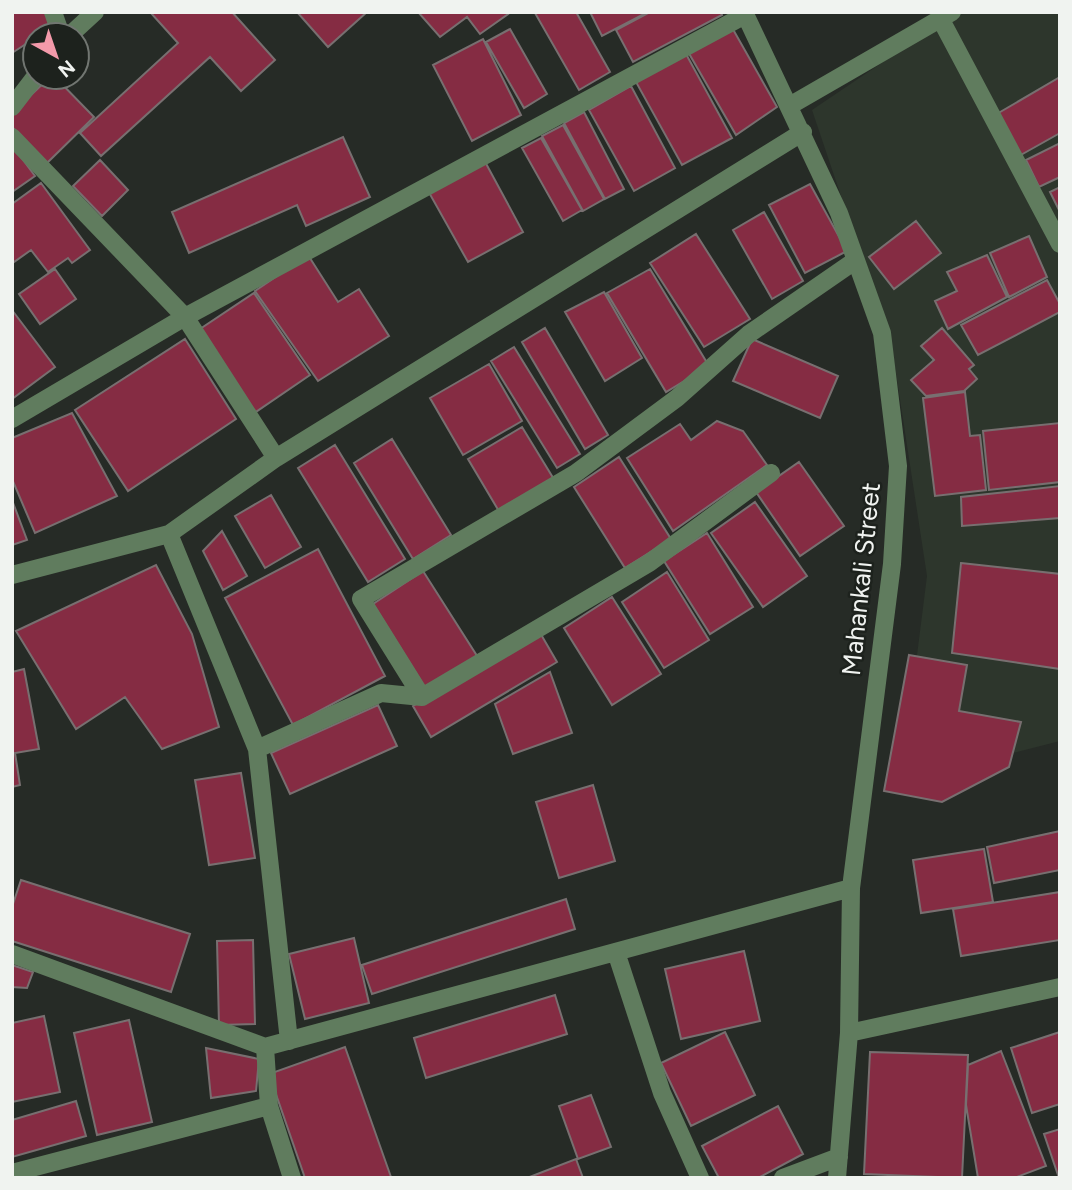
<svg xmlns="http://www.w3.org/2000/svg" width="1072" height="1190" viewBox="0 0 1072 1190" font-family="Figtree,sans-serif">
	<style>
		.built { fill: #2d362c }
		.building { fill: #852c43; stroke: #786f70; stroke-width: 2 }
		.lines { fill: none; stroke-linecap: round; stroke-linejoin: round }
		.minor { stroke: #607c5e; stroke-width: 18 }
		.labels { text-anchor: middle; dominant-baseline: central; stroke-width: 5; stroke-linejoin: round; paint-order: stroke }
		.street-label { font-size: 26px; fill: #f0f3f0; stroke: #1d221d }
	</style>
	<rect width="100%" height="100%" fill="#262b26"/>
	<path class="built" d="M 957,12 L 1060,12 L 1060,741 L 901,782 L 927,576 L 892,347 L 812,110 Z"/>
	<path class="building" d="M 12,12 L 57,12 L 60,22 L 35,35 L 35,38 L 12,53 Z
		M 150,12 L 232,12 L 275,60 L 241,91 L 210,57 L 101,156 L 80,133 L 178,43 Z
		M 297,12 L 367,12 L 328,47 Z
		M 418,12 L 511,12 L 480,34 L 467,17 L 440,37 Z
		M 576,12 L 610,72 L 579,90 L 535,13 Z
		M 590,12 L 648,12 L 602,36 Z
		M 650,12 L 721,12 L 722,15 L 633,62 L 616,30 Z
		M 730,24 L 777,107 L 736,135 L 687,50 Z
		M 510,29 L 547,94 L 524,108 L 486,42 Z
		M 483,39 L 521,115 L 472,141 L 433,65 Z
		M 686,54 L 732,138 L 682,165 L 636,82 Z
		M 50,77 L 55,77 L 94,117 L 47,163 L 12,127 L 12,113 Z
		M 1060,77 L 1060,133 L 1019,156 L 995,115 Z
		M 631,86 L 675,168 L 634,191 L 589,110 Z
		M 584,112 L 624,189 L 605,199 L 564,123 Z
		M 563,125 L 604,199 L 583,211 L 542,136 Z
		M 343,137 L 370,197 L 306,226 L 297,205 L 189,253 L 172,212 Z
		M 541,138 L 582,210 L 563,221 L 522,148 Z
		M 1060,143 L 1060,177 L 1039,187 L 1026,160 Z
		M 12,145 L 35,176 L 12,192 Z
		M 483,158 L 523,232 L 468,262 L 427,189 Z
		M 100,160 L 128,190 L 102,216 L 73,186 Z
		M 41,183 L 90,250 L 72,263 L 68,258 L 48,272 L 31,250 L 14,262 L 12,259 L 12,204 Z
		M 810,184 L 847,251 L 805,273 L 769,205 Z
		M 1060,187 L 1060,212 L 1050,192 Z
		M 764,212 L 803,281 L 772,299 L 733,230 Z
		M 916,221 L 941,253 L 894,289 L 869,257 Z
		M 696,234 L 750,319 L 704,347 L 650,263 Z
		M 1029,236 L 1047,277 L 1009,297 L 990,253 Z
		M 308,255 L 338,302 L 359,289 L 389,336 L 318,381 L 255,291 Z
		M 987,255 L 1007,297 L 948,329 L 935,301 L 957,291 L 947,272 Z
		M 55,269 L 76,299 L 40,324 L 19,294 Z
		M 650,269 L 709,366 L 666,392 L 607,293 Z
		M 1047,280 L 1060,304 L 1060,312 L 978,355 L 961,325 Z
		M 604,292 L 642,358 L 605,381 L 565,312 Z
		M 254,293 L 310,375 L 253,414 L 197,331 Z
		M 12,310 L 55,367 L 12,399 Z
		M 545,328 L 608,435 L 585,449 L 522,342 Z
		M 942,328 L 974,365 L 969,369 L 977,379 L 964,391 L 926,396 L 911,380 L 934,360 L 921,346 Z
		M 185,339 L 236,419 L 128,491 L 75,410 Z
		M 752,339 L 838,376 L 820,418 L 733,381 Z
		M 514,347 L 580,454 L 557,468 L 491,361 Z
		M 489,364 L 522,421 L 463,455 L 430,398 Z
		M 965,392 L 970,436 L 980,435 L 986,490 L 935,496 L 923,398 Z
		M 72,413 L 117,496 L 35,533 L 12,479 L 12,438 Z
		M 717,421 L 743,431 L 767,465 L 673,531 L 627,458 L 680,424 L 691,440 Z
		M 1060,423 L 1060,482 L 989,490 L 983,431 Z
		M 522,427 L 555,481 L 500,513 L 468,459 Z
		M 392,439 L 451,535 L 413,559 L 354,463 Z
		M 335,445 L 405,559 L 368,582 L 298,468 Z
		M 619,457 L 671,539 L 625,568 L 574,487 Z
		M 799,462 L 844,526 L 800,556 L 756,492 Z
		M 1060,486 L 1060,518 L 962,526 L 961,497 Z
		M 271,495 L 301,547 L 265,568 L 235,516 Z
		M 12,500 L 27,540 L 12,545 Z
		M 755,502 L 807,576 L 763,607 L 711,533 Z
		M 222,531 L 247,576 L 223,590 L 203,551 Z
		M 707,533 L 753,607 L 710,634 L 664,561 Z
		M 318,549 L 385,676 L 293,725 L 225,598 Z
		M 961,563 L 1060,574 L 1060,669 L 952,653 Z
		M 156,565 L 192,634 L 219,727 L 162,749 L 125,697 L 76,729 L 16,631 Z
		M 423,571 L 479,659 L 427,691 L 373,604 Z
		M 667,572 L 709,640 L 664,668 L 622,602 Z
		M 612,597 L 661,674 L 612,705 L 564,628 Z
		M 539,631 L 557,662 L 431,737 L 413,706 Z
		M 909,655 L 967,665 L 959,711 L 1021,722 L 1009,767 L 942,802 L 884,791 Z
		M 24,669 L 39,749 L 15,753 L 20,785 L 12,787 L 12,672 Z
		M 550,672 L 572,733 L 513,754 L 495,704 Z
		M 378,705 L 397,746 L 290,794 L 271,753 Z
		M 241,773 L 255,858 L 209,865 L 195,780 Z
		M 593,785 L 615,861 L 559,878 L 536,802 Z
		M 1060,831 L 1060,870 L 994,883 L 987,847 Z
		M 984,849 L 993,902 L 921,913 L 913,860 Z
		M 21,880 L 190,934 L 171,992 L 12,941 L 12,907 Z
		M 1060,892 L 1060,940 L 961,956 L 953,909 Z
		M 566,899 L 575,929 L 372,994 L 362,965 Z
		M 354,938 L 369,1003 L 305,1019 L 289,954 Z
		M 253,940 L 255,1024 L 219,1025 L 217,941 Z
		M 744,951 L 760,1021 L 681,1039 L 665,969 Z
		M 12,965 L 33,972 L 27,988 L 12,987 Z
		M 555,995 L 567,1034 L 426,1078 L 414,1038 Z
		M 44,1016 L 60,1092 L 12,1102 L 12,1023 Z
		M 129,1020 L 152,1122 L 97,1135 L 74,1033 Z
		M 725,1032 L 755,1095 L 691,1126 L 661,1063 Z
		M 1060,1032 L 1060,1104 L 1032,1113 L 1011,1048 Z
		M 345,1047 L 391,1177 L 388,1178 L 305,1178 L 269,1074 Z
		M 206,1048 L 259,1059 L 256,1091 L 211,1098 Z
		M 1001,1051 L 1046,1166 L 1014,1178 L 978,1178 L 966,1105 L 968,1065 Z
		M 870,1052 L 968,1055 L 962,1178 L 864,1174 Z
		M 591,1095 L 611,1147 L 578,1159 L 559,1106 Z
		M 76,1101 L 86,1136 L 12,1157 L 12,1120 Z
		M 778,1106 L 803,1154 L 758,1178 L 719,1178 L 702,1146 Z
		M 1060,1129 L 1060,1178 L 1059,1178 L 1044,1134 Z
		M 576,1159 L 583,1178 L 527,1178 Z"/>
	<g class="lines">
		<path class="minor" d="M 53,12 L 61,35
			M 744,12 L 839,213 L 882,333 L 898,466 L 892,564 L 851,888 L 849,1033 L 837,1178
			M 940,18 L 1060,244
			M 70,35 L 95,12
			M 791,105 L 952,12
			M 12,107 L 35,77
			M 12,137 L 185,317 L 276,458
			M 12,419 L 185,317 L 745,15
			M 169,534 L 257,749 L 289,1041
			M 12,575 L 169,534 L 276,458 L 803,132
			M 422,697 L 361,599 L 576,473 L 677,398 L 749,334 L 856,260
			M 257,749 L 381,693 L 422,697 L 649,563 L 771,473
			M 616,952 L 662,1093 L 700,1178
			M 12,954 L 265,1047 L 269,1106 L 292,1178
			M 849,1033 L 1060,987
			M 265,1047 L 851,888
			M 12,1173 L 269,1106
			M 783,1178 L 839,1157"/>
	</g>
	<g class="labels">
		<g class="street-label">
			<text transform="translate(861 579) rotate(-84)">Mahankali Street</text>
		</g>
	</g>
	<rect width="1072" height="1190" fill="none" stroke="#f0f3f0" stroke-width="28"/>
	<g transform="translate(56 56) rotate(140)"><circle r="33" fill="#1d221d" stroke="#717671" stroke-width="2"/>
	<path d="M0-5L12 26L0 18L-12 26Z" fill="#f39aaa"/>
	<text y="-10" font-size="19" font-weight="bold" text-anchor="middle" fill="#f0f3f0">N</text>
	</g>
</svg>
